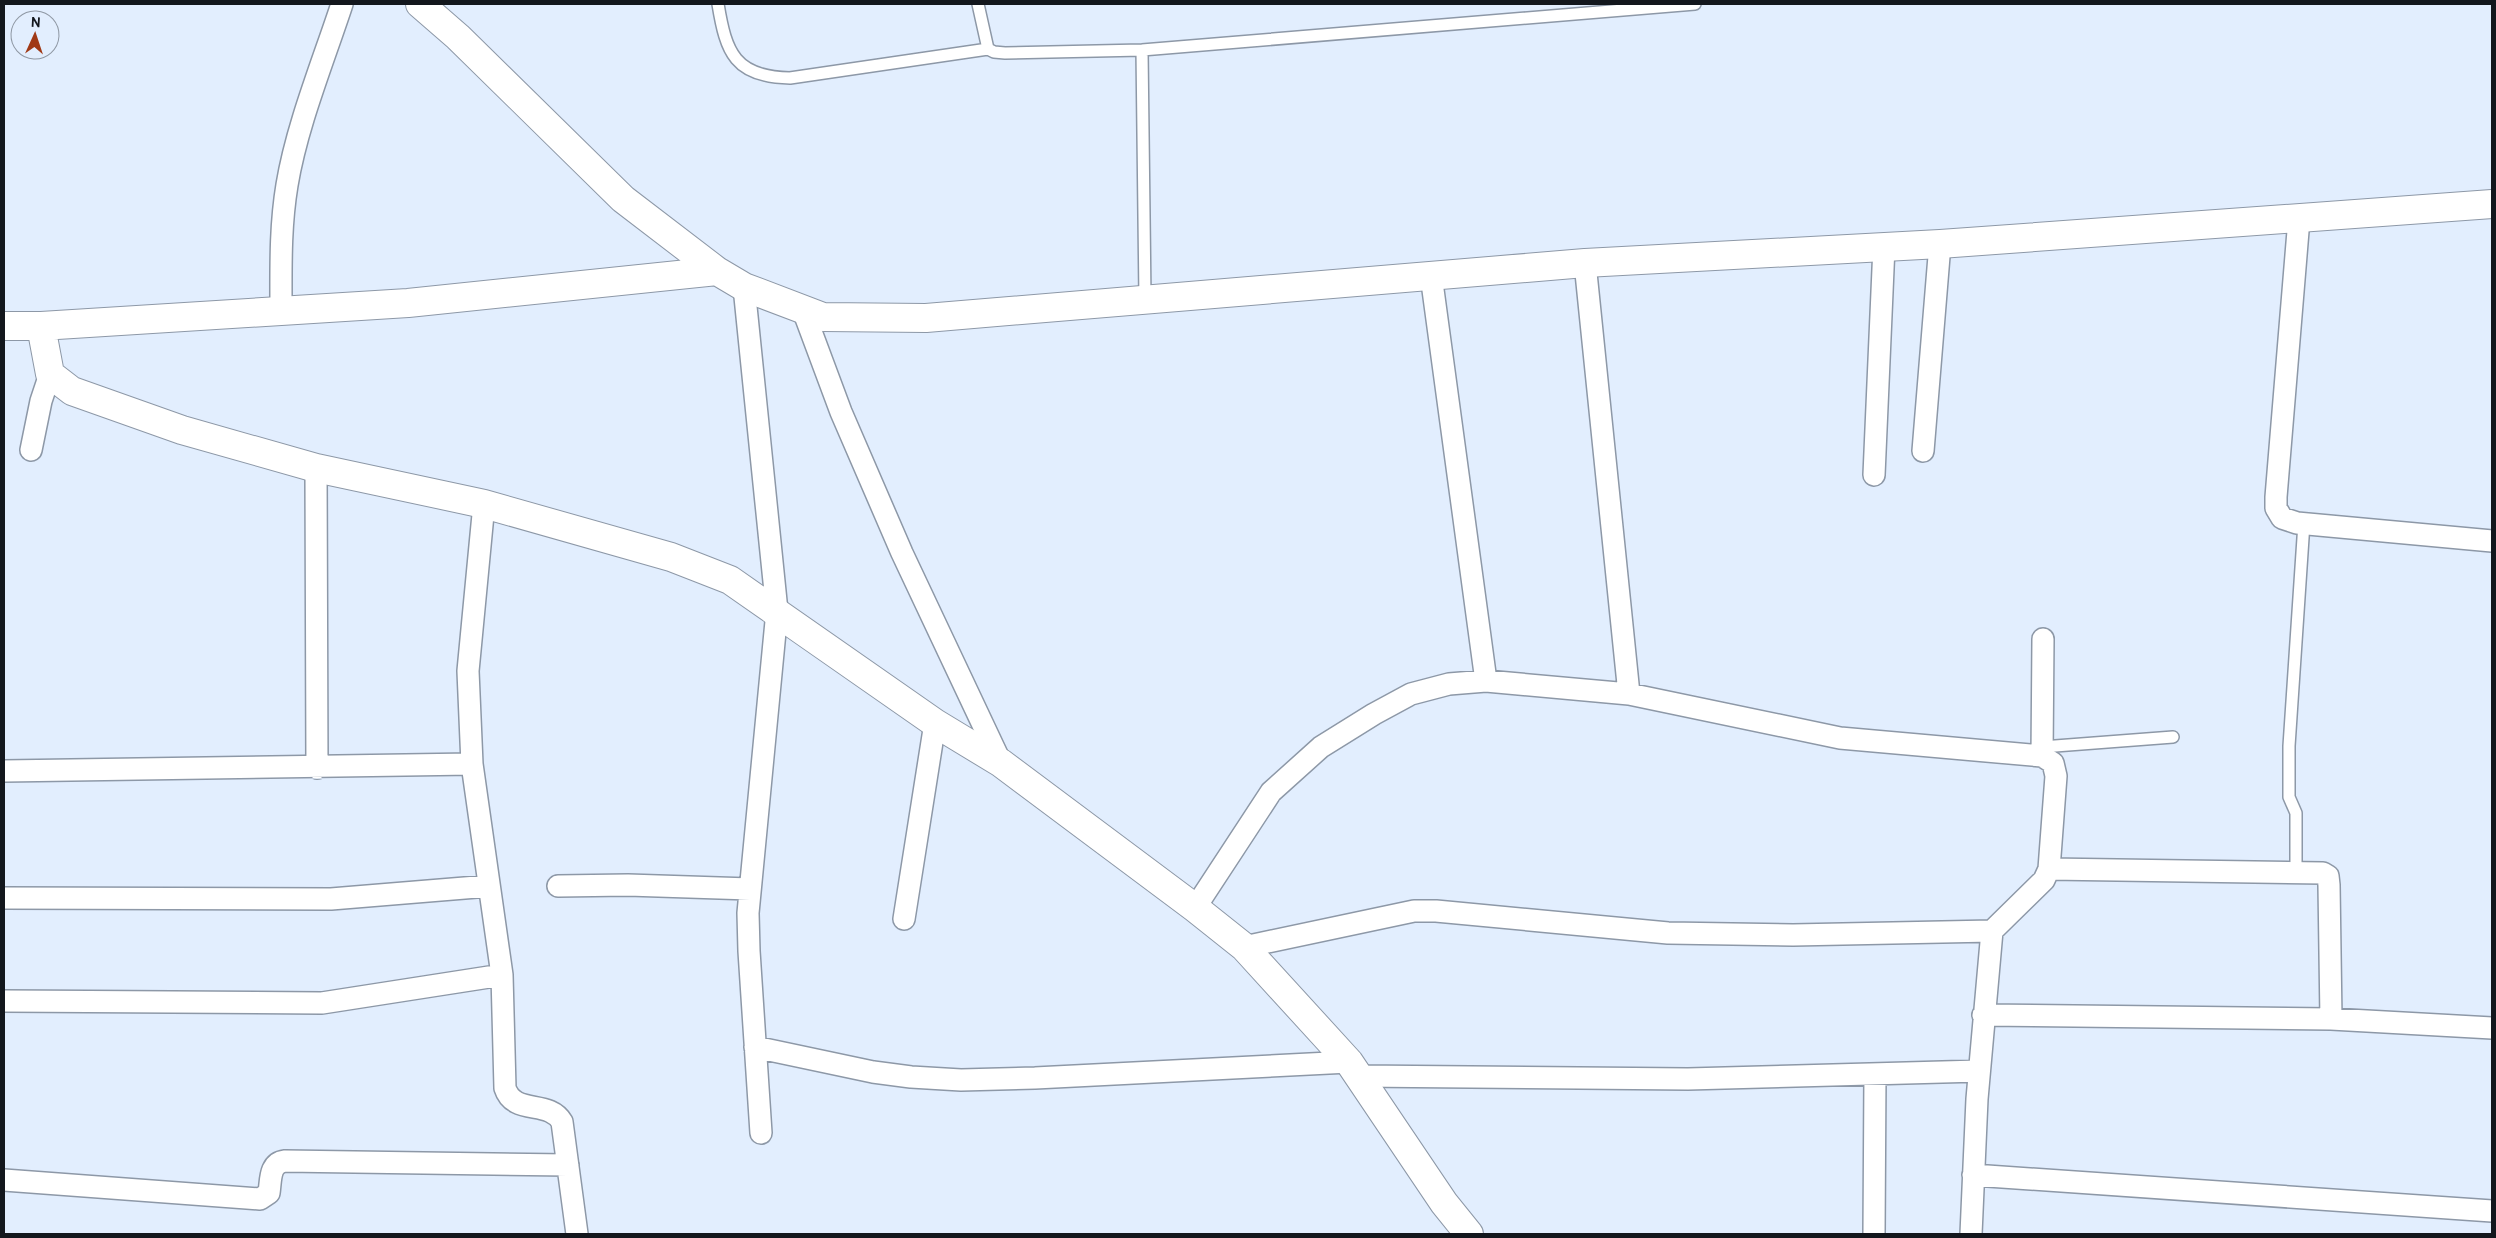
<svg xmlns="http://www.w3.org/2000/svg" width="2496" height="1238" viewBox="0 0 2496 1238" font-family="Overpass,sans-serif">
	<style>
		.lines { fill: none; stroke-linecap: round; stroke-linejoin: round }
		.lane-casing { stroke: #8d98a7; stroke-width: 14 }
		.street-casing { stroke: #8d98a7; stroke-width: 24 }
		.secondary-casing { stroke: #8d98a7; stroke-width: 30 }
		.lane { stroke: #fff; stroke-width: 11 }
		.street { stroke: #fff; stroke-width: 21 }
		.secondary { stroke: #fff; stroke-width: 28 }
	</style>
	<rect width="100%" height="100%" fill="#e2eefe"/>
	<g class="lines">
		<defs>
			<path id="lane" d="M 718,4 C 726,53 735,77 790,78 L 988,49
				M 978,4 L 988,49 L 994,52 L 1005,53 L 1142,50 L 1695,4
				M 1142,50 L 1145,299
				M 2042,747 L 2173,737
				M 2296,872 L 2296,813 L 2289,797 L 2289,746 L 2304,523"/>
			<path id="street" d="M 2299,219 L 2276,497 L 2276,508 L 2282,518 L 2297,523 L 2492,541
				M 1585,263 L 1629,694
				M 1431,275 L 1486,681
				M 744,287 L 777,611 L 748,913 L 749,951 L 761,1133
				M 281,310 C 281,268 280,227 287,185 C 297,125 323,62 342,4
				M 803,310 L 841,412 L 902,553 L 1001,763
				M 31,450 L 41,401 L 50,374
				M 1923,451 L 1940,244
				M 316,468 L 317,768
				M 1874,475 L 1884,246
				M 484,504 L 468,671 L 472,764 L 502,975 L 505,1088 C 514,1116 549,1099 562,1122 L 577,1234
				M 2042,756 L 2043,639
				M 4,771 L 472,764
				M 2049,869 L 2323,873 L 2328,876 L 2329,885 L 2331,1019
				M 558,886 L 628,885 L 750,889
				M 4,898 L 331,899 L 489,886
				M 1195,908 L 1271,792 L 1321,747 L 1374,714 L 1411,694 L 1449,684 L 1486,681 L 1629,694 L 1840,738 L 2042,756 L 2053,763 L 2056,776 L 2049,869 L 2044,880 L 1992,931 L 1793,935 L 1668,933 L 1436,911 L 1414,911 L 1244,947
				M 904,919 L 935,723
				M 4,1001 L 322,1003 L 502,975
				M 1983,1015 L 2331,1019 L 2492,1028
				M 755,1047 L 873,1072 L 911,1077 L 961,1080 L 1035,1078 L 1349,1062
				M 1358,1076 L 1688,1079 L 1979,1071
				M 1973,1175 L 2492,1211
				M 4,1180 L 260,1199 L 269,1193 C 271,1180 269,1163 285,1161 L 568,1165
				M 1874,1234 L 1875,1074
				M 1971,1234 L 1977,1099 L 1992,931"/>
			<path id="secondary" d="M 420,4 L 458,37 L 623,199 L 717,271 L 744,287 L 823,317 L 926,318 L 1585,263 L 1940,244 L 2492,204
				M 4,326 L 41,326 L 408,303 L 717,271
				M 41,326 L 50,374 L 72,391 L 182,430 L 316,468 L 484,504 L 671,557 L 730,580 L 935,723 L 1001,763 L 1195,908 L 1244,947 L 1349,1062 L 1444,1203 L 1469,1234"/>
		</defs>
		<use href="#lane" class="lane-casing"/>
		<use href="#street" class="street-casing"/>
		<use href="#secondary" class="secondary-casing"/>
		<use href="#lane" class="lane"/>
		<use href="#street" class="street"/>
		<use href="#secondary" class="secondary"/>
	</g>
	<rect width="2496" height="1238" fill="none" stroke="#13171d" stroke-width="10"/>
	<g transform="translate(35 35) rotate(3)"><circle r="24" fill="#e2eefe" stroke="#8f98a4"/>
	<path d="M0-4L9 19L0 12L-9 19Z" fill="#a03916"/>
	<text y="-8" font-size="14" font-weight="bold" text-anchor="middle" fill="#13171d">N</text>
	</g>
</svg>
